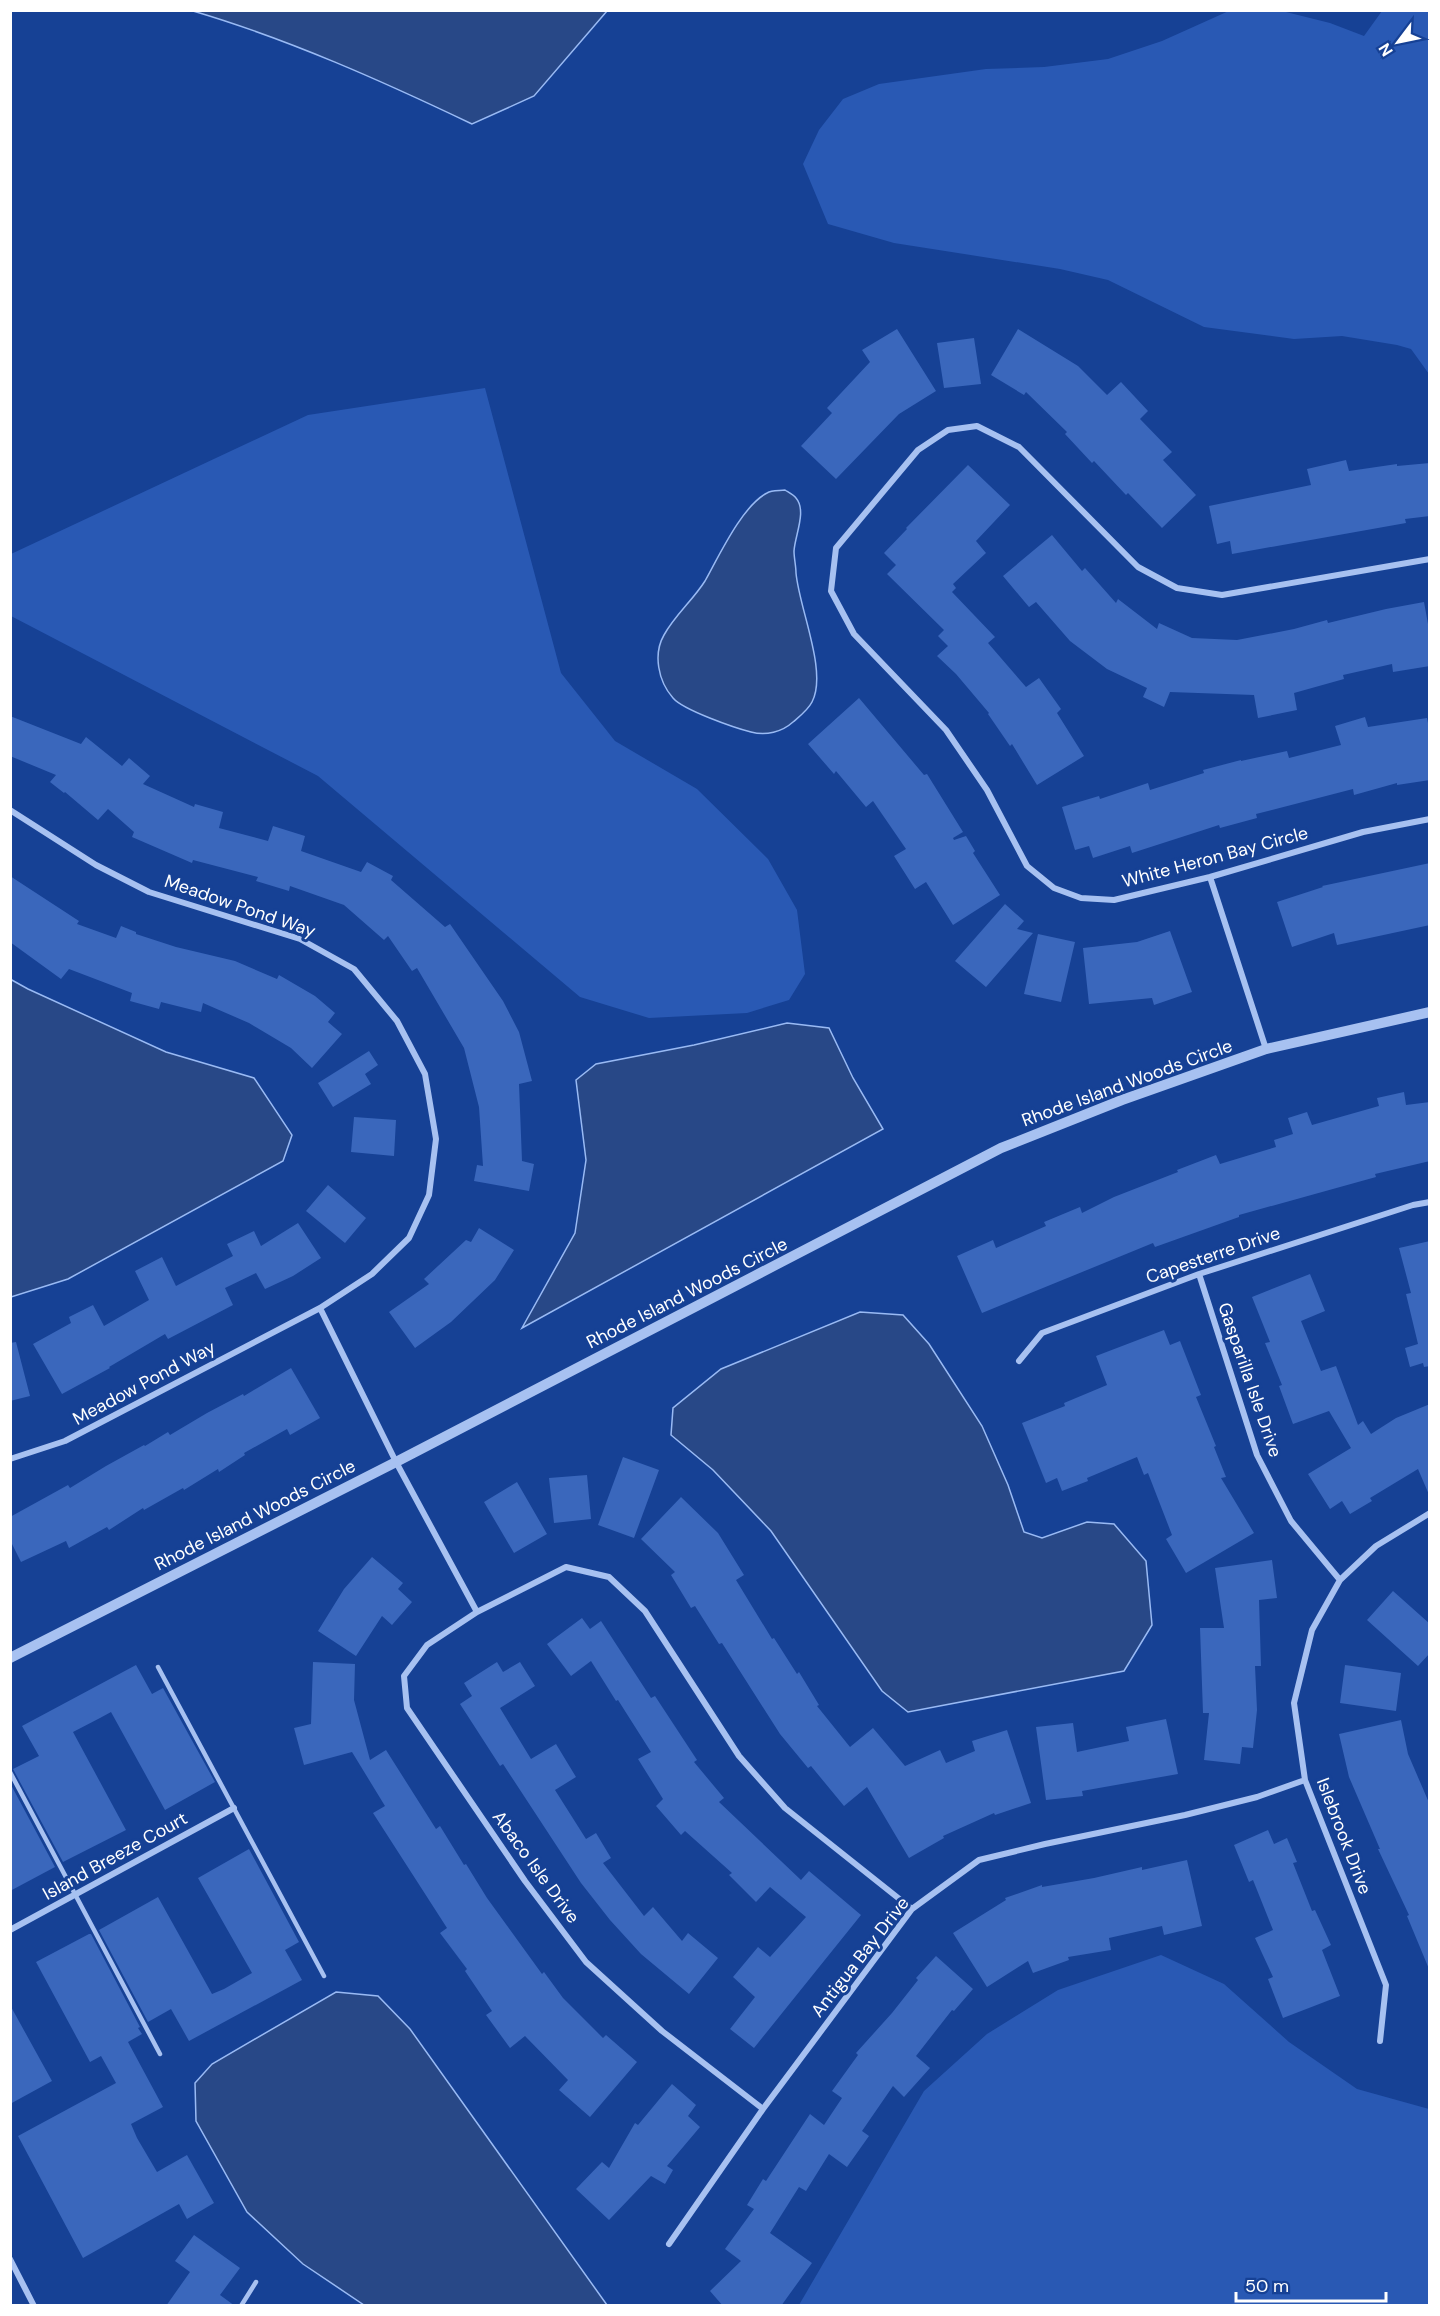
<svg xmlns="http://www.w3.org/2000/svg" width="1440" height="2316" viewBox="0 0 1440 2316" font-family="'DM Sans',sans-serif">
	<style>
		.green { fill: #2959b4 }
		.water { fill: #284887; stroke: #99baf4; stroke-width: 1.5 }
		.building { fill: #3a67bc }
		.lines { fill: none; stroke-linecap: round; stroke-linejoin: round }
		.service { stroke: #a7c1f1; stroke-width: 4.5 }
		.minor { stroke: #a7c1f1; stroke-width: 6 }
		.tertiary { stroke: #a7c1f1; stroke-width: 10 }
		.labels { text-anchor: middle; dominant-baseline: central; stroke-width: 6; stroke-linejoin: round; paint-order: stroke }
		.street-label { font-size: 18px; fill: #fff; stroke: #164195 }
	</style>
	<rect width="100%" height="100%" fill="#164195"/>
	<path class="green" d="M 1231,10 L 1282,11 L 1330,23 L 1364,36 L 1382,11 L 1429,11 L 1429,374 L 1411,349 L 1397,345 L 1342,336 L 1294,339 L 1204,327 L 1108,280 L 1060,269 L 894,243 L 828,224 L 803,164 L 819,130 L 843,99 L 879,84 L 986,69 L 1044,67 L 1108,59 L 1162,41 Z
		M 485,388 L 561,673 L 615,741 L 697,789 L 768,859 L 797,910 L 805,974 L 789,1000 L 747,1013 L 649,1018 L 580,997 L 318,776 L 11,616 L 11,554 L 308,415 Z
		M 1161,1955 L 1224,1984 L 1289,2042 L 1357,2089 L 1429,2109 L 1429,2305 L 799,2305 L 924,2091 L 987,2034 L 1058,1990 Z"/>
	<path class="water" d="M 193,11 L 607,11 L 534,96 L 472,124 C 382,81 288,39 193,11 Z
		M 785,490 C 788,492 794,495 796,498 C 807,511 795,535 794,551 C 794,558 796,566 796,573 C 799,608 828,672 812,702 C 808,710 800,716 793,722 C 782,732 766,736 751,732 C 735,728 683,710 673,698 C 658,681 653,654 664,635 C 675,615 693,600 705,581 C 719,556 742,506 767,493 C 772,490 780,491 785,490 Z
		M 10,979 L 28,989 L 166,1052 L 254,1078 L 292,1135 L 283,1161 L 68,1279 L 11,1297 Z
		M 787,1023 L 829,1028 L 853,1078 L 883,1129 L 522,1328 L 575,1233 L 586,1160 L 576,1080 L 596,1064 L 694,1045 Z
		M 860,1312 L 903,1315 L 929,1344 L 982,1426 L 1008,1485 L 1024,1532 L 1042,1538 L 1087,1522 L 1114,1524 L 1146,1561 L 1152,1625 L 1124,1671 L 908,1712 L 882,1691 L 771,1531 L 713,1470 L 671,1435 L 673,1408 L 721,1369 Z
		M 336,1992 L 378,1996 L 410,2029 L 607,2305 L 364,2305 L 303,2264 L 247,2212 L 196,2121 L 195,2083 L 212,2064 Z"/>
	<path class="building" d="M 897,329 L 936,391 L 899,414 L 836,479 L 801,446 L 832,413 L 827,408 L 870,362 L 862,350 Z
		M 1018,329 L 1078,366 L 1107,395 L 1121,382 L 1148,411 L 1140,419 L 1172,452 L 1163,460 L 1196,495 L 1162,528 L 1128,493 L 1126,495 L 1094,461 L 1092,463 L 1065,434 L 1067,432 L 1026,392 L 1024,395 L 991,375 Z
		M 974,338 L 981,384 L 944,388 L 937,343 Z
		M 1346,460 L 1349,471 L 1397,464 L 1397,466 L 1430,463 L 1430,516 L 1405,519 L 1406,523 L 1232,554 L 1230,541 L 1217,544 L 1209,506 L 1311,485 L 1307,469 Z
		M 968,465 L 1010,505 L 976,541 L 986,553 L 953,584 L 956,588 L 952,592 L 995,637 L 988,643 L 1026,687 L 1039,678 L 1061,709 L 1057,713 L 1084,756 L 1037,785 L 1012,744 L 1010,746 L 988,714 L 989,713 L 956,674 L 937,656 L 948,646 L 938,636 L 944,630 L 887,574 L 896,565 L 884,553 L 907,529 L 906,528 Z
		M 1052,535 L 1082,571 L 1085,568 L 1116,603 L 1118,599 L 1157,629 L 1159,623 L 1192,638 L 1237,640 L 1294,629 L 1327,620 L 1328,623 L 1386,609 L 1424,602 L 1430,635 L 1430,666 L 1393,672 L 1392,664 L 1343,675 L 1344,679 L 1294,693 L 1297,710 L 1258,718 L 1254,695 L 1170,692 L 1164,707 L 1143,697 L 1147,688 L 1107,669 L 1070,641 L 1036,602 L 1029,607 L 1003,576 Z
		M 859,698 L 924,775 L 927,774 L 963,832 L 953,838 L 954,840 L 966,836 L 975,851 L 973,853 L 1000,895 L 953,925 L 926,882 L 915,889 L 894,856 L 906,849 L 873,801 L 866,807 L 836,771 L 834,774 L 808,744 Z
		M 10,716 L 81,744 L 86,737 L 122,766 L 129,758 L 150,776 L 143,784 L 194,807 L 195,804 L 223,812 L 219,828 L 268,841 L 273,826 L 305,836 L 301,851 L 361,872 L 367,862 L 393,876 L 391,880 L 445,927 L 450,924 L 503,1001 L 519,1032 L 532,1081 L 519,1084 L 522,1161 L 534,1164 L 529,1191 L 474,1181 L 477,1165 L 483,1166 L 479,1107 L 464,1048 L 417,968 L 412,971 L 388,936 L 384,940 L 344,905 L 290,886 L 289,891 L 256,881 L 258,877 L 193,860 L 192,863 L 132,837 L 134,832 L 108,809 L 98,820 L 65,792 L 64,793 L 50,782 L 56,775 L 10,756 Z
		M 1365,717 L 1368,727 L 1427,718 L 1430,733 L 1430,780 L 1397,785 L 1397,783 L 1354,795 L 1353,789 L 1256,814 L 1257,818 L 1220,828 L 1219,825 L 1132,853 L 1130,846 L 1093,858 L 1089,846 L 1075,850 L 1062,807 L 1099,796 L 1100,799 L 1148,783 L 1150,790 L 1204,773 L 1203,770 L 1241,760 L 1241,761 L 1287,751 L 1289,758 L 1341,745 L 1335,726 Z
		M 1430,863 L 1430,925 L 1337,945 L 1334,933 L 1292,947 L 1277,902 L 1323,887 L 1322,886 Z
		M 10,876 L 79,921 L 77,924 L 116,938 L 121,926 L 136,932 L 136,934 L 176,947 L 235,961 L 277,979 L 279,975 L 315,996 L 335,1013 L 328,1022 L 342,1034 L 312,1068 L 291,1048 L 249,1023 L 203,1003 L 201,1012 L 161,1002 L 159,1009 L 130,1001 L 132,993 L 69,969 L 61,979 L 10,942 Z
		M 1005,904 L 1024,921 L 1017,929 L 1033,933 L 986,987 L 955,961 Z
		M 1170,931 L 1192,992 L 1154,1005 L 1152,998 L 1089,1004 L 1083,948 L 1137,942 Z
		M 1038,934 L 1075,942 L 1061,1002 L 1024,994 Z
		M 369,1051 L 378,1065 L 365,1074 L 371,1084 L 333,1107 L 318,1083 Z
		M 1404,1092 L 1406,1105 L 1430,1102 L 1430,1161 L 1375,1174 L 1376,1177 L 1239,1215 L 1239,1217 L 1155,1247 L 1153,1243 L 982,1313 L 957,1256 L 993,1240 L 996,1248 L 1046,1226 L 1044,1222 L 1080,1207 L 1082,1213 L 1114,1197 L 1178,1172 L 1177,1170 L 1216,1155 L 1220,1164 L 1276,1147 L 1274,1140 L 1293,1134 L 1288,1118 L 1307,1112 L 1312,1125 L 1379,1106 L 1377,1098 Z
		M 354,1117 L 396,1120 L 394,1156 L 351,1152 Z
		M 328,1185 L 366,1218 L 345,1243 L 306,1211 Z
		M 298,1223 L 321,1258 L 293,1276 L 265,1289 L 256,1273 L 225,1288 L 233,1305 L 168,1339 L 165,1334 L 109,1367 L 110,1368 L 62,1394 L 33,1344 L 71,1323 L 69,1317 L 93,1305 L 104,1326 L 149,1300 L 135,1271 L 162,1257 L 176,1286 L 233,1256 L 227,1244 L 254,1231 L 261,1246 Z
		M 479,1228 L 514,1250 L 495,1280 L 451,1322 L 415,1348 L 389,1312 L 429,1284 L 424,1279 L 466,1240 L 471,1242 Z
		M 1430,1241 L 1430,1366 L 1424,1367 L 1423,1363 L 1410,1367 L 1405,1348 L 1418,1344 L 1406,1294 L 1411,1293 L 1399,1248 Z
		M 1310,1274 L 1325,1311 L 1301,1321 L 1321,1371 L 1336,1366 L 1358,1425 L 1363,1421 L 1371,1434 L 1396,1418 L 1430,1404 L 1430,1497 L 1418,1469 L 1370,1498 L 1372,1501 L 1350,1514 L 1342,1501 L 1330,1509 L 1308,1474 L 1351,1448 L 1329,1411 L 1293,1424 L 1279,1386 L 1282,1385 L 1265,1343 L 1270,1342 L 1252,1297 Z
		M 1164,1330 L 1170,1345 L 1180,1341 L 1201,1395 L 1196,1397 L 1216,1446 L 1214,1447 L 1226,1477 L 1221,1478 L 1254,1533 L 1186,1573 L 1166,1539 L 1172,1535 L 1148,1473 L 1144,1475 L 1137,1457 L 1087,1478 L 1088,1481 L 1062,1491 L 1057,1478 L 1046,1483 L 1022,1423 L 1065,1406 L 1064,1403 L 1107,1385 L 1096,1356 Z
		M 16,1342 L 30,1396 L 10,1401 L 10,1343 Z
		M 291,1368 L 320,1418 L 290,1435 L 287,1429 L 244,1453 L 245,1455 L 219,1472 L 218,1469 L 184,1490 L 183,1488 L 144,1510 L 143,1508 L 109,1530 L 107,1527 L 69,1548 L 66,1541 L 21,1562 L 10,1540 L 10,1517 L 68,1485 L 70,1488 L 106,1466 L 144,1445 L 145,1446 L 168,1432 L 170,1435 L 207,1413 L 243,1394 L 244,1396 Z
		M 623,1457 L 659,1470 L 634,1538 L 598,1525 Z
		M 587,1475 L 591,1519 L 554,1523 L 549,1478 Z
		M 517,1482 L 547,1534 L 514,1553 L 484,1502 Z
		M 681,1497 L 718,1533 L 744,1575 L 736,1580 L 772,1639 L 774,1638 L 797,1674 L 799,1672 L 819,1705 L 817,1706 L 850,1747 L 873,1728 L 905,1766 L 940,1750 L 946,1763 L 975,1751 L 972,1741 L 1007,1730 L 1031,1803 L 995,1815 L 994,1813 L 943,1836 L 944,1838 L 909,1858 L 867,1787 L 844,1806 L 811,1766 L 808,1768 L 780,1734 L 722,1643 L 719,1644 L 695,1606 L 691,1608 L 671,1575 L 675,1572 L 641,1539 Z
		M 372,1557 L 403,1583 L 398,1589 L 412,1602 L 392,1625 L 382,1616 L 356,1656 L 318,1631 L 344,1589 Z
		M 1272,1560 L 1277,1598 L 1259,1600 L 1261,1666 L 1255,1666 L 1257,1710 L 1253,1748 L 1242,1747 L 1240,1764 L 1204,1760 L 1209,1713 L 1203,1713 L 1200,1628 L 1224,1628 L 1215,1568 Z
		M 1393,1591 L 1430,1624 L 1430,1653 L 1418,1666 L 1367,1620 Z
		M 582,1618 L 590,1629 L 601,1621 L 651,1698 L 655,1696 L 697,1760 L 694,1762 L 724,1798 L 719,1802 L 801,1880 L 809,1871 L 861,1915 L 754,2048 L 730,2029 L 755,1997 L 733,1977 L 758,1947 L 770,1957 L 806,1917 L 770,1887 L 756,1902 L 729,1875 L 732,1873 L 685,1831 L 681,1835 L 656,1806 L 663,1799 L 638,1759 L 651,1752 L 618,1700 L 616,1701 L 591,1661 L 571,1676 L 547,1644 Z
		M 313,1662 L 355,1664 L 354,1700 L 370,1760 L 386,1750 L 436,1829 L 440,1826 L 464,1865 L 466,1864 L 487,1898 L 542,1974 L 544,1972 L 563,1998 L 603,2038 L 606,2035 L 637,2062 L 590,2117 L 559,2090 L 568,2080 L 525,2036 L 510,2048 L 486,2015 L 492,2011 L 465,1971 L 467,1969 L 440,1933 L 447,1928 L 373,1813 L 385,1806 L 352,1752 L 304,1765 L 294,1728 L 311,1724 Z
		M 497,1662 L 503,1672 L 520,1662 L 535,1686 L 500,1708 L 531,1759 L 556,1744 L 576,1777 L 555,1790 L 586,1839 L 596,1833 L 611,1858 L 603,1863 L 644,1916 L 653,1907 L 682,1941 L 688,1933 L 718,1958 L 689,1994 L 641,1954 L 610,1920 L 581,1883 L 503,1764 L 500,1766 L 460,1704 L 472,1696 L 464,1683 Z
		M 136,1665 L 152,1694 L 163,1688 L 215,1782 L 165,1810 L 111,1712 L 100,1718 L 73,1732 L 126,1830 L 63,1862 L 13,1769 L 39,1756 L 22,1726 Z
		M 1345,1665 L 1401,1673 L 1396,1711 L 1340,1703 Z
		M 1166,1719 L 1178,1774 L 1082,1791 L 1083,1796 L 1046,1800 L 1036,1727 L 1073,1723 L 1077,1752 L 1129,1741 L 1126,1727 Z
		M 1401,1720 L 1408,1754 L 1430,1805 L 1429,1969 L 1407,1916 L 1409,1915 L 1378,1849 L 1380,1849 L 1349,1777 L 1339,1734 Z
		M 10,1783 L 55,1867 L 10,1891 Z
		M 1268,1830 L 1274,1844 L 1287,1838 L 1297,1862 L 1293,1863 L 1312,1911 L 1315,1910 L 1331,1945 L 1322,1950 L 1340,1996 L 1283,2018 L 1268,1979 L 1273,1977 L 1255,1938 L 1273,1930 L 1253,1880 L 1249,1882 L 1234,1845 Z
		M 249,1849 L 299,1942 L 285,1950 L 302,1980 L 189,2041 L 171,2009 L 148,2022 L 99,1930 L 158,1897 L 212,1994 L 224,1989 L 252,1973 L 198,1878 Z
		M 1187,1860 L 1202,1926 L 1164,1935 L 1162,1926 L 1109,1938 L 1111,1950 L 1068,1957 L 1069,1960 L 1033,1973 L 1028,1961 L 987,1987 L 953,1933 L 1006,1900 L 1005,1898 L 1042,1885 L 1042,1887 L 1094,1878 L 1142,1867 L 1142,1870 Z
		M 89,1934 L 91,1934 L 140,2027 L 138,2028 L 142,2034 L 128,2042 L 163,2107 L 131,2124 L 137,2138 L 157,2172 L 187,2155 L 214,2203 L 187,2219 L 179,2204 L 83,2258 L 18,2136 L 116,2083 L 101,2056 L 90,2062 L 36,1962 Z
		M 936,1956 L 973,1989 L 954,2011 L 952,2010 L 916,2056 L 930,2068 L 904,2097 L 893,2086 L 862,2131 L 869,2136 L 847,2167 L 829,2154 L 806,2191 L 799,2187 L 770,2233 L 812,2263 L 781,2306 L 723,2306 L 710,2291 L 741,2261 L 725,2249 L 754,2209 L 747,2205 L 763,2179 L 766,2181 L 810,2114 L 824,2125 L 842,2098 L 832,2091 L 858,2055 L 856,2053 L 892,2013 L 918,1980 L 916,1978 Z
		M 10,2005 L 52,2081 L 10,2104 Z
		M 672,2084 L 696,2105 L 688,2116 L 700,2127 L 667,2166 L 673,2170 L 665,2184 L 651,2176 L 609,2220 L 576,2189 L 602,2162 L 609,2168 L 635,2123 L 638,2125 Z
		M 194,2235 L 240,2268 L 220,2295 L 235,2306 L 166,2306 L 190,2272 L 175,2261 Z"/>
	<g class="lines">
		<path class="service" d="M 158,1667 L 324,1976
			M 10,1772 L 160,2054
			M 241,2306 L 256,2282"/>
		<path class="minor" d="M 1430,559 L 1222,595 L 1177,588 L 1138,567 L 1019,447 L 977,426 L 948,430 L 918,450 L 836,548 L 831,591 L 854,634 L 946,730 L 987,790 L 1027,866 L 1054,888 L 1081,898 L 1114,900 L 1210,877 L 1363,832 L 1430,819
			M 10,810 L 96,865 L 149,892 L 300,939 L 354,969 L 397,1021 L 425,1074 L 436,1139 L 429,1195 L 409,1238 L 372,1274 L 320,1308 L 65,1441 L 10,1459
			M 1210,877 L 1266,1049
			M 1199,1274 L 1257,1455 L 1291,1521 L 1340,1580
			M 320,1308 L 396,1462 L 477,1612
			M 1019,1361 L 1042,1333 L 1199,1274 L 1413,1205 L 1430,1202
			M 10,1930 L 234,1808
			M 1380,2041 L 1386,1985 L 1305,1780 L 1294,1703 L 1312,1630 L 1340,1580 L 1376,1546 L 1430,1513
			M 763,2109 L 662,2031 L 586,1962 L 525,1881 L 407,1708 L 404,1676 L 427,1645 L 477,1612 L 566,1567 L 609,1577 L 645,1611 L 739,1756 L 785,1808 L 912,1909
			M 669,2244 L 763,2109 L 912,1909 L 979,1860 L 1045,1844 L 1185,1815 L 1257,1797 L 1305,1780
			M 10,2259 L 34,2306"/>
		<path class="tertiary" d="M 10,1658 L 396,1462 L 1001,1148 L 1122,1100 L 1266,1049 L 1430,1012"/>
	</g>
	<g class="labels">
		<g class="street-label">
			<text transform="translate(1215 857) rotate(-15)">White Heron Bay Circle</text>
			<text transform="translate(240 906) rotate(19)">Meadow Pond Way</text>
			<text transform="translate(1127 1083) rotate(-20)">Rhode Island Woods Circle</text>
			<text transform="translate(1213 1255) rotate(-19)">Capesterre Drive</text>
			<text transform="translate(687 1293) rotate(-27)">Rhode Island Woods Circle</text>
			<text transform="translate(1250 1380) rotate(71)">Gasparilla Isle Drive</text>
			<text transform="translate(144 1383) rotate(-28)">Meadow Pond Way</text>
			<text transform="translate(255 1515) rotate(-27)">Rhode Island Woods Circle</text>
			<text transform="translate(1344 1836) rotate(69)">Islebrook Drive</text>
			<text transform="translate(115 1856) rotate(-29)">Island Breeze Court</text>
			<text transform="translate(536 1867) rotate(54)">Abaco Isle Drive</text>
			<text transform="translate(860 1957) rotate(-52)">Antigua Bay Drive</text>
		</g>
	</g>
	<rect width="1440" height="2316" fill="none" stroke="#ffffff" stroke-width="24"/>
	<g transform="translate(1398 42) rotate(238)" stroke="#164195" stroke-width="4.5" paint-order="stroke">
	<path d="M0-4.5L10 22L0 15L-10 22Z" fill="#ffffff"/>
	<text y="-9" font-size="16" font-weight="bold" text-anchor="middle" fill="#ffffff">N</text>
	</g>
	<path d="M1236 2292v9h150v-9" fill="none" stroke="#ffffff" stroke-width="3"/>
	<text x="1245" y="2292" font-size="18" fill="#ffffff" stroke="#164195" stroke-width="4.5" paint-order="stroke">50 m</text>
</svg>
